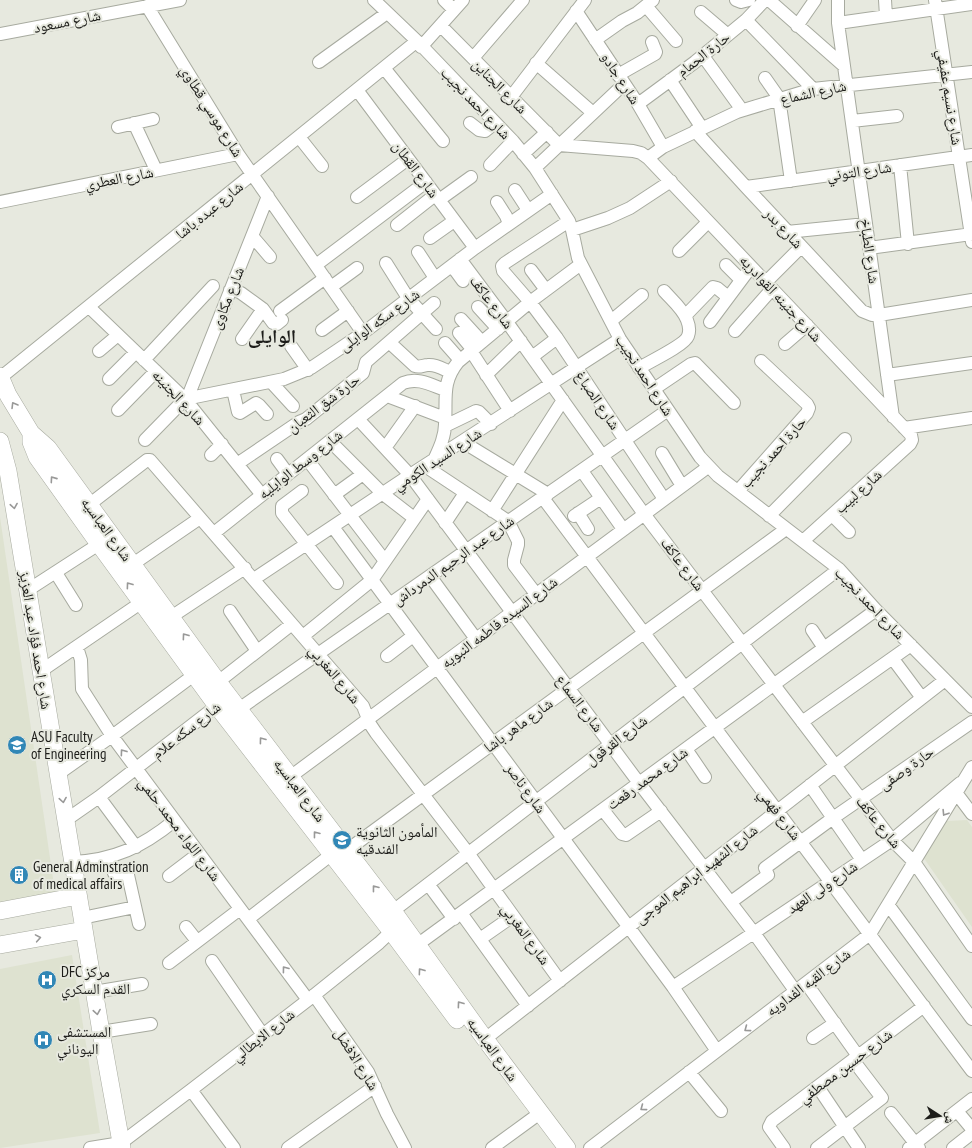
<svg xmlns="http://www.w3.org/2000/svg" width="972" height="1148" viewBox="0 0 972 1148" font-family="'PT Sans Narrow','Noto Naskh Arabic',sans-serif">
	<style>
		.built { fill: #dee2d0 }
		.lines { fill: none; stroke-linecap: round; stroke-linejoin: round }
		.street-casing { stroke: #a7aa9f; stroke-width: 14 }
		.secondary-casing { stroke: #a7aa9f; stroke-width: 18 }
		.street { stroke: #fff; stroke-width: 12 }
		.secondary { stroke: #fff; stroke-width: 17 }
		.oneway { stroke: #999998 }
		.labels { text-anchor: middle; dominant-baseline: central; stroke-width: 4; stroke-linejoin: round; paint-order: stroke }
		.street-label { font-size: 15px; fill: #1d1d1a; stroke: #e7e9df }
		.poi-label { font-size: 15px; fill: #1d1d1a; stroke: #e7e9df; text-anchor: start }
		.district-label { font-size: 19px; font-weight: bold; fill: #1d1d1a; stroke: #e7e9df }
	</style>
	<rect width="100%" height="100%" fill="#e7e9df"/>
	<path class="built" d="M 0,517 L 55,892 L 0,903 Z
		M 967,820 L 972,827 L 972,927 L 923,857 L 947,821 Z
		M 72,955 L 100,1133 L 0,1148 L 0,969 Z"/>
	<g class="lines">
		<defs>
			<path id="street" d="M 374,0 L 417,41 L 513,141 L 535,168 L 569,221 L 572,230 L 578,258 L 620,339 L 700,457 L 718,476 L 839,569 L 876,610 L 972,707
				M 444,0 L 454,10
				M 736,0 L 741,2 L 749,0
				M 769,0 L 844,66
				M 838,0 L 838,23 L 893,417
				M 885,0 L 886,16
				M 935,0 L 972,242
				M 147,6 L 238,154 L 363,333
				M 646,6 L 676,41
				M 576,11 L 638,104 L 663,147
				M 701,12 L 728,35
				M 746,20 L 813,89
				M 838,23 L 972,4
				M 441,26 L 559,145 L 633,151 L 641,153 L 648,158 L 911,435 L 912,440 L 910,444 L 803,541
				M 797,26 L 815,0
				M 0,34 L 180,0
				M 595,40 L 622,21 L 637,13 L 653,0
				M 421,47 L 463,0
				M 703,56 L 742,110
				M 473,58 L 523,0
				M 319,62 L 387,13
				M 536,63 L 593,113
				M 384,68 L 443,141
				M 618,75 L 655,54 L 656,52 L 652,42
				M 765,78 L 779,98 L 791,181
				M 670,80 L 702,128
				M 357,90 L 475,248
				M 511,97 L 585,0
				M 638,104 L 695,62 L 746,20 L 765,0
				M 852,121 L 897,116
				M 134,123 L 156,170
				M 470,123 L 479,130 L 485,131 L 495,123
				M 118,127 L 153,119
				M 695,131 L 746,187 L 862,311 L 872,315 L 879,315 L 972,300
				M 299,137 L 322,166
				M 523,154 L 547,132
				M 648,158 L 663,147 L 737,112 L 813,89 L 972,72
				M 490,165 L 513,141
				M 900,165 L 908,244
				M 535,168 L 624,84
				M 746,187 L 972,155
				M 515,190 L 528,210
				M 357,197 L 408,159
				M 439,200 L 471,177
				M 0,202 L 238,154
				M 497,202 L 506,216 L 509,224
				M 569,221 L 505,263 L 502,266 L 503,271 L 530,302 L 557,338 L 664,499
				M 397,225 L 435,195
				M 572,230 L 608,218 L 630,208 L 671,181
				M 787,232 L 866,224
				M 252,236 L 270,257
				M 430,238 L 454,221
				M 869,248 L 972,234
				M 679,251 L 708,222
				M 418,252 L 435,278
				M 460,259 L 507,322 L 644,514 L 892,840 L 914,862 L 972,946
				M 386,263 L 408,298 L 436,329
				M 316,265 L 426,182
				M 726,265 L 741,280
				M 452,266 L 463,281
				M 531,270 L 546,290
				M 766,282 L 801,247
				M 331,287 L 357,268
				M 230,290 L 237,291 L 241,293 L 263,309 L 273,323 L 277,324 L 282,320
				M 89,307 L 185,399 L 262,495
				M 478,307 L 498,329
				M 280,311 L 325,278
				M 685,316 L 713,287 L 717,288 L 728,297
				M 461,319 L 482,342
				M 611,321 L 642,295
				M 710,322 L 751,267
				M 322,330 L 348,311
				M 735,331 L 772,289
				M 459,333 L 473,350
				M 242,339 L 263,309
				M 389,342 L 415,366 C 420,368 423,365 428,365 C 436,364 443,369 450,372
				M 445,343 L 460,360
				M 785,344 L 807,325
				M 291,346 L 308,370
				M 99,351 L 118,335
				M 471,351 L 510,411
				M 532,357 L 557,338
				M 144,360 L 213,286
				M 639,368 C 649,362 685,345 688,336 C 690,331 689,325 687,320 C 683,309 672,300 664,291
				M 486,375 L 521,341
				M 887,375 L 972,363
				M 0,378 L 417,41
				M 109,379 L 136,352
				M 271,382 L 293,406
				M 654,389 L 691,364 L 695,363 L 734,403
				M 233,390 L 238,412 L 240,413 L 256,403 L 259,405 L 267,414
				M 387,396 L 445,418
				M 187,399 L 268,196
				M 118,410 L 156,371
				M 358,419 L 410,475 L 639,783 L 754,933 L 796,992
				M 445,426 L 476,411 L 479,412 L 491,424
				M 904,428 L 972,418
				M 145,440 L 185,399 L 284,379 L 311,368 L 363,333 L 475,248 L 552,194
				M 330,441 L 383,494 L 414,518
				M 463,442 L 548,494
				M 385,448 L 415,406
				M 662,453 L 682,486
				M 211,455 L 222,444
				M 277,459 L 288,474
				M 307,459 L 385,561
				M 434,460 C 439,449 445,437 445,424 C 447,400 441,383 458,362 L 530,302 L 581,264
				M 237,464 L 299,422 L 306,419 L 363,373 L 366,362 L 434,303
				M 425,466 L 508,521 L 518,541 L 518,545 L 514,560 L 514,565 L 536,594
				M 582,471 L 623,529
				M 302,491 L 282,506 L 282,513 L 337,583
				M 738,491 L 807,413 L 809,408 L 807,404 L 761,361
				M 334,495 L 363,474
				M 543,498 L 972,1071
				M 90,504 L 147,460 L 150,460 L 363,706 L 370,724 L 376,733 L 468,853 L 560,981
				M 492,511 L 563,400
				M 578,513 L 588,529
				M 832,515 L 849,532
				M 574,516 L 601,498
				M 769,516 L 845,439
				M 445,523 L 465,493
				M 333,527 L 673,987 L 717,1051
				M 214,533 L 403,383 C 418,377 431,385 445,390
				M 133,564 L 200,518
				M 56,573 L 76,605
				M 430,576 L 476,639
				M 254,579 L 410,475 L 620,339
				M 28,590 L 99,544
				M 230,611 L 257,651
				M 171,617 L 245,568
				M 812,630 L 824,648
				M 303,636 L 372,580 L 428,499
				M 77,647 L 81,660 L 82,689 L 112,736 L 308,1000
				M 387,656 L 413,636
				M 893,659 L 922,698
				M 41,671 L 142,602
				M 218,682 L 292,624
				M 239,709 L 668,410
				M 802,722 L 911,645
				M 686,749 L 705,777
				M 58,774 L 112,736 L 194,675
				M 290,777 L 708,467
				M 810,785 L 862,860
				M 957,794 L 972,814
				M 99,797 L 136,847
				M 603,810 L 622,834 L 626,835 L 661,811
				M 66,820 L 99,797 L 223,701
				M 346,851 L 786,529
				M 110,857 L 114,873 L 117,874 L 125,873 L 128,875 L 139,924
				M 73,862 C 114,860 142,847 174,821
				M 169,876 L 198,854
				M 428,884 L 454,919
				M 731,902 L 768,875 L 765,868 L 833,818 L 972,722
				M 889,906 L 972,1019
				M 393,911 L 839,569
				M 461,913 L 528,1006
				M 82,918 L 135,907
				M 248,919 L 332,854
				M 186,927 L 197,941
				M 480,939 L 513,916
				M 417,945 L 876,610
				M 212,961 L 263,1035
				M 169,963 L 240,909
				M 806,983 L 858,1056
				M 673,987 L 892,840 L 960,783
				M 94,992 L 142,984
				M 314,995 L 368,1072 L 387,1114 L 405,1148
				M 101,1032 L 151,1024
				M 813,1038 L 835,1023
				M 485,1039 L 945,680
				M 689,1072 L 721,1111
				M 818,1087 L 859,1148
				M 191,1090 L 234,1148
				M 957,1111 L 972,1129
				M 891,1113 L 919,1148
				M 90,1148 L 121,1143 L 191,1090 L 308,1000 L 379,943 L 397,926
				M 288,1148 L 375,1086
				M 492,1148 L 540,1113
				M 590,1148 L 870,934 L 972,767
				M 784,1148 L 769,1127 L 772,1121 L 924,1006
				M 817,1148 L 882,1098 L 853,1060
				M 909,1148 L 972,1099
				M 953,1148 L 972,1133"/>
			<path id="secondary" d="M 0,376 L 8,395 L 31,433 L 48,448 L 218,682 L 393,911 L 485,1039 L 567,1148
				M 31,433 L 31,442 L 37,457 L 99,544 L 217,706 L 391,931 L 457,1020
				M 0,441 L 8,471 L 101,1032 L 122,1148
				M 0,911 L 78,896
				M 0,945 L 84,930"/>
		</defs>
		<use href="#street" class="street-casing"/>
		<use href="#secondary" class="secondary-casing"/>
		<use href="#street" class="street"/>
		<use href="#secondary" class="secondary"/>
	</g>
	<defs><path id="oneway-chevron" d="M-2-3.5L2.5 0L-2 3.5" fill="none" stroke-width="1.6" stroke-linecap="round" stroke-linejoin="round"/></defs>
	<g class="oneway">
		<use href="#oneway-chevron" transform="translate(14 405) rotate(-121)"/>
		<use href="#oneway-chevron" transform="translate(53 479) rotate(-125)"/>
		<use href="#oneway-chevron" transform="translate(14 506) rotate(81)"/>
		<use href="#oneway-chevron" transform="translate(129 585) rotate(-126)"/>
		<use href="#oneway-chevron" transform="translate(185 636) rotate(-126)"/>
		<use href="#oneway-chevron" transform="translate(262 740) rotate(-127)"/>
		<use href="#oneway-chevron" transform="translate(123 752) rotate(-126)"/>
		<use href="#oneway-chevron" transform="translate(63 800) rotate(81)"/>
		<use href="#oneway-chevron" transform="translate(945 813) rotate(122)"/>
		<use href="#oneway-chevron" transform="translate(316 834) rotate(-128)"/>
		<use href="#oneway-chevron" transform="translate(375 888) rotate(-128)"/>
		<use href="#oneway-chevron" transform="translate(38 938) rotate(-10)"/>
		<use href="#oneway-chevron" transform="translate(285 969) rotate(-127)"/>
		<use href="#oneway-chevron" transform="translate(421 971) rotate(-126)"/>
		<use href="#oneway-chevron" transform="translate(460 1004) rotate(-126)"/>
		<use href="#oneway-chevron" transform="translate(97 1012) rotate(81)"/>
		<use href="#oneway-chevron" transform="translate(747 1029) rotate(143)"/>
		<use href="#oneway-chevron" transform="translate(643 1108) rotate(143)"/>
	</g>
	<defs>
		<symbol id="university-disc" viewBox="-11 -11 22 22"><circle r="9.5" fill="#3187b6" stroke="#e7e9df"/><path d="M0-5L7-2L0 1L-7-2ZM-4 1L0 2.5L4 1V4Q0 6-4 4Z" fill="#fff"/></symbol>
		<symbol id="school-disc" viewBox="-11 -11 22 22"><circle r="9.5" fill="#3187b6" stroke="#e7e9df"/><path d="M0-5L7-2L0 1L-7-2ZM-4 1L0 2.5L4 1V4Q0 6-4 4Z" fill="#fff"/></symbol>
		<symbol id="building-disc" viewBox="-11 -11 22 22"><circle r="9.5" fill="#3187b6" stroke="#e7e9df"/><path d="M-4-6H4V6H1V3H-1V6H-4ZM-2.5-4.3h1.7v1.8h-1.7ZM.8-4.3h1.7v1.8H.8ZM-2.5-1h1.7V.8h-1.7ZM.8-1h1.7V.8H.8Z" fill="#fff"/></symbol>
		<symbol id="hospital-disc" viewBox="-11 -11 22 22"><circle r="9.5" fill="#3187b6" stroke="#e7e9df"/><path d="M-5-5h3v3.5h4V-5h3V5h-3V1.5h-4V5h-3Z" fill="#fff"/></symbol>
	</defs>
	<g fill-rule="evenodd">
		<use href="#university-disc" x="6" y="734" width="22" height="22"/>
		<use href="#school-disc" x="331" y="829" width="22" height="22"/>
		<use href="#building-disc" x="8" y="864" width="22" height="22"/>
		<use href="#hospital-disc" x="36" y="969" width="22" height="22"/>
		<use href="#hospital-disc" x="32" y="1029" width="22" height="22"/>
	</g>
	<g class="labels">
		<g class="street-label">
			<text transform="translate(67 21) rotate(-11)">شارع مسعود</text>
			<text transform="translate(703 54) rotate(-38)">حارة الحمام</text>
			<text transform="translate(621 78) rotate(57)">شارع جادو</text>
			<text transform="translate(500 86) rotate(45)">شارع الجناين</text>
			<text transform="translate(813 92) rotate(-12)">شارع الشماع</text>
			<text transform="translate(950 97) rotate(81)">شارع نسيم عفيفي</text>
			<text transform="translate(476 103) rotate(46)">شارع احمد نجيب</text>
			<text transform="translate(212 111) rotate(58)">شارع موسي قطاوي</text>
			<text transform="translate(416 169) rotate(53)">شارع القطان</text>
			<text transform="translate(859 171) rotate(-8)">شارع التوني</text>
			<text transform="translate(119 178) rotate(-11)">شارع العطري</text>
			<text transform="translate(209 210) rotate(-39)">شارع عبده باشا</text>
			<text transform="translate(784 228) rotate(47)">شارع بدر</text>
			<text transform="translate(870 251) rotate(82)">شارع الطباخ</text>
			<text transform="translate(227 298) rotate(-68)">شارع مكاوى</text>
			<text transform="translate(781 298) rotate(47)">شارع جنينه القوادريه</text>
			<text transform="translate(492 302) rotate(53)">شارع عاكف</text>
			<text transform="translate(379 320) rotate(-36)">شارع سكه الوايلى</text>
			<text transform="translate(645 375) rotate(57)">شارع احمد نجيب</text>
			<text transform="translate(179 397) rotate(47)">شارع الجنينه</text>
			<text transform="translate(598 400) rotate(56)">شارع الصباغ</text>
			<text transform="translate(323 403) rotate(-37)">حارة شق الثعبان</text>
			<text transform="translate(773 452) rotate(-48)">حارة احمد نجيب</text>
			<text transform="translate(437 459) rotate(-33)">شارع السيد الكومي</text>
			<text transform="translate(300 464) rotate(-38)">شارع وسط الوايليه</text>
			<text transform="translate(858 491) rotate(-42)">شارع لبيب</text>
			<text transform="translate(107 529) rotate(54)">شارع العباسيه</text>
			<text transform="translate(453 560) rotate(-35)">شارع عبد الرحيم الدمرداش</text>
			<text transform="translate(683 564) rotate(53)">شارع عاكف</text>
			<text transform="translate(870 603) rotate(46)">شارع احمد نجيب</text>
			<text transform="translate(499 622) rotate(-37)">شارع السيده فاطمه النبويه</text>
			<text transform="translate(36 640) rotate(81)">شارع احمد فؤاد عبد العزيز</text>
			<text transform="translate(335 674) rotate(50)">شارع المغربي</text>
			<text transform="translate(580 703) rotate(53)">شارع السماع</text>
			<text transform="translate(518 725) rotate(-36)">شارع ماهر باشا</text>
			<text transform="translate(186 730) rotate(-38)">شارع سكه علام</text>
			<text transform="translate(616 740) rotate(-37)">شارع القرقول</text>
			<text transform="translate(906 768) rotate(-35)">حارة وصفى</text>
			<text transform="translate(647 778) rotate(-36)">شارع محمد رفعت</text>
			<text transform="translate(526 788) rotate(54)">شارع ناصر</text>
			<text transform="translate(300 790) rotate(53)">شارع العباسيه</text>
			<text transform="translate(780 814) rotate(53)">شارع فهمي</text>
			<text transform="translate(879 822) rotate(51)">شارع عاكف</text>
			<text transform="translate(180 829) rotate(53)">شارع اللواء محمد حلمي</text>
			<text transform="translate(696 874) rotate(-38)">شارع الشهيد ابراهيم الموجى</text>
			<text transform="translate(822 887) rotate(-34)">شارع ولى العهد</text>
			<text transform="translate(526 934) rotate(54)">شارع المغربي</text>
			<text transform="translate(808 982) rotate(-37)">شارع القبه الفداويه</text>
			<text transform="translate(263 1035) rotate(-38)">شارع الايطالي</text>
			<text transform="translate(493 1049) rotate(54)">شارع العباسيه</text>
			<text transform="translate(357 1059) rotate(58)">شارع الافضل</text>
			<text transform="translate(845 1066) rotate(-37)">شارع حسين مصطفي</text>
		</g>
		<g class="poi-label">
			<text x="31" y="736">ASU Faculty<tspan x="31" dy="17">of Engineering</tspan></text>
			<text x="356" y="831">المأمون الثانوية<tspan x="356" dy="17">الفندقيه</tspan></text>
			<text x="33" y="866">General Adminstration<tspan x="33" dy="17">of medical affairs</tspan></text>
			<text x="61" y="971">DFC مركز<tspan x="61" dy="17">القدم السكري</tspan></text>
			<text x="57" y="1031">المستشفى<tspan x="57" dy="17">اليوناني</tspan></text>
		</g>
		<g class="district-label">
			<text x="272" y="336">الوايلى</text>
		</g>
	</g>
	<g transform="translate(940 1116) rotate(102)" stroke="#e7e9df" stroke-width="3" paint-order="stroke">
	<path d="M0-3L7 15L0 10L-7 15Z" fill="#1d1d1a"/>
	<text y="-6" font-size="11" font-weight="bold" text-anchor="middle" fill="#1d1d1a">ش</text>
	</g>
</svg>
